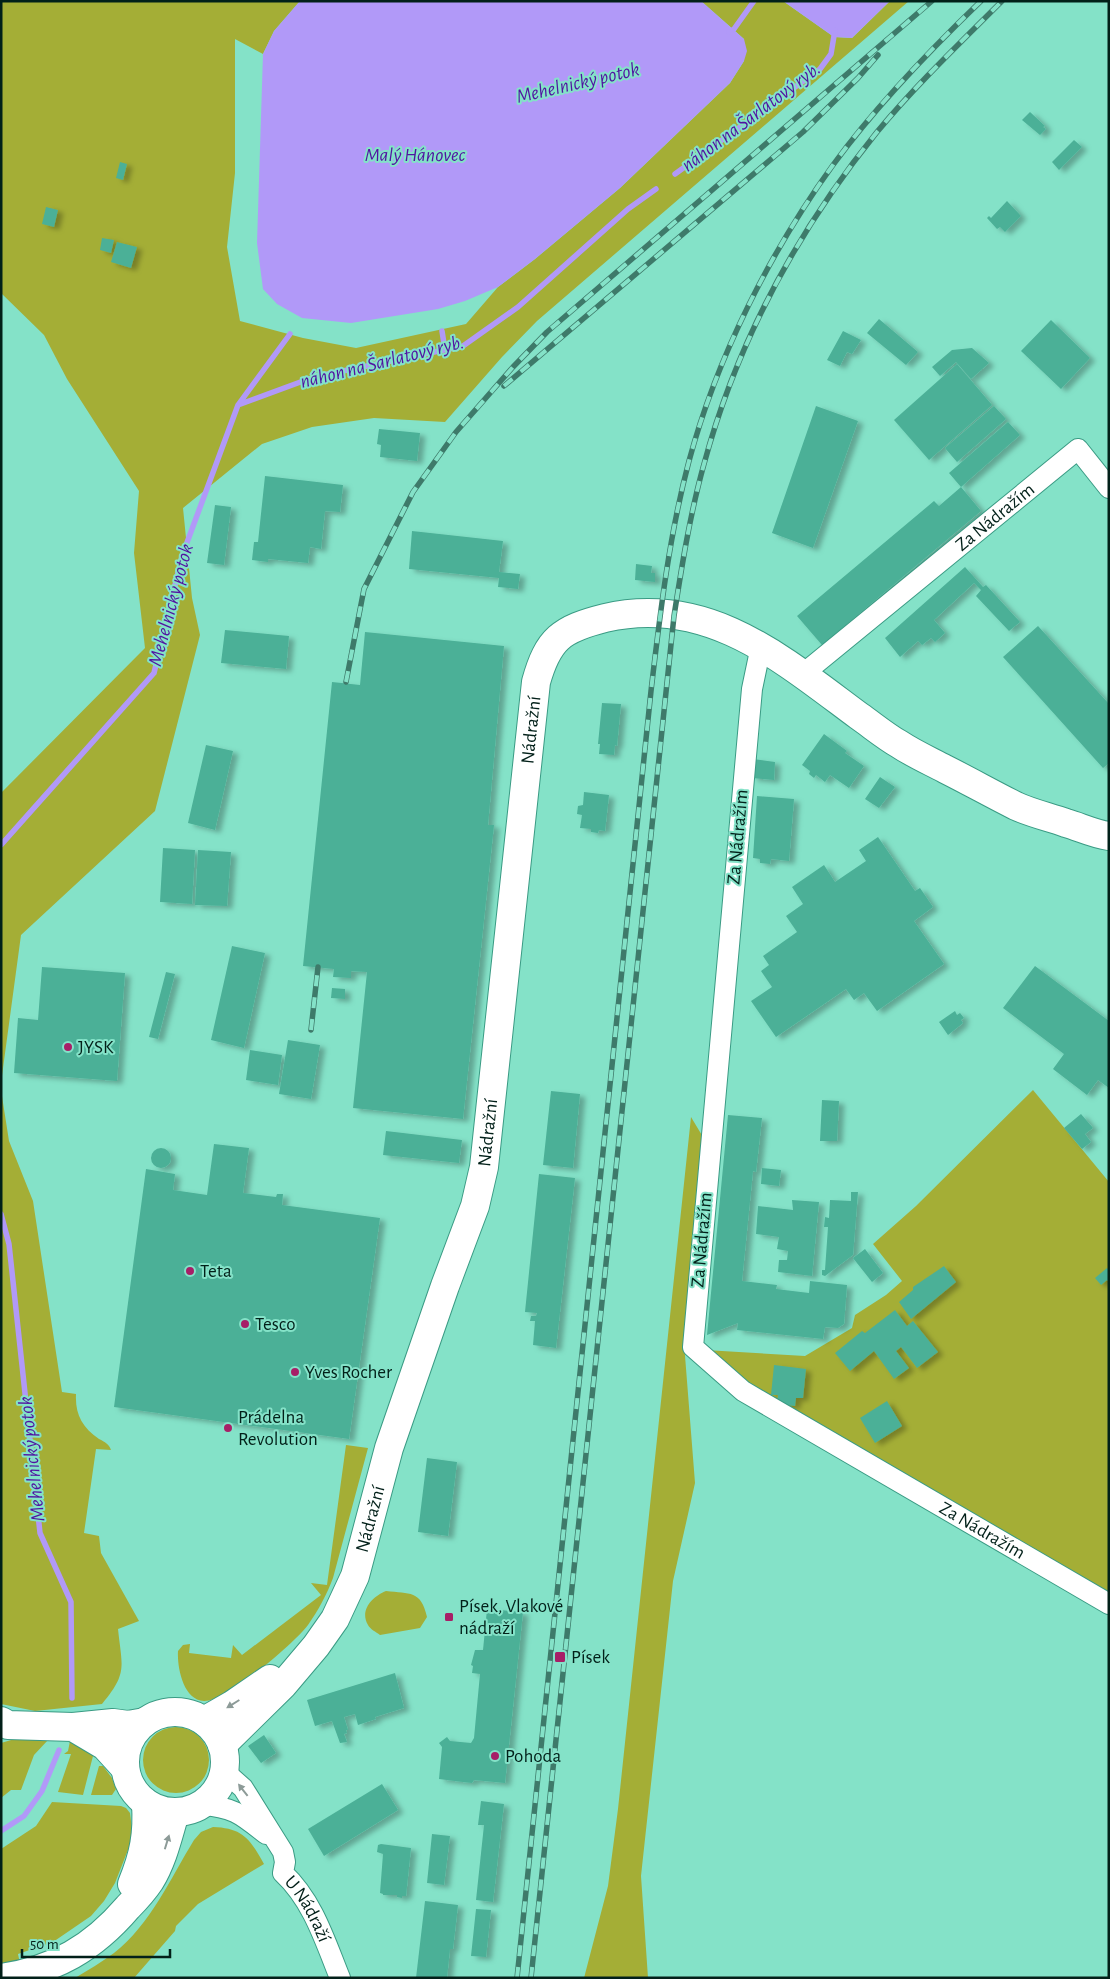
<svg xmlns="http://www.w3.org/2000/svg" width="1110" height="1979" viewBox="0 0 1110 1979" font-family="'Alegreya Sans',sans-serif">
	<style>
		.green { fill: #a4ae36 }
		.water { fill: #b199f8 }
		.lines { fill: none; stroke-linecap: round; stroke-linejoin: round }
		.stream { stroke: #b199f8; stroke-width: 5.5 }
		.building { fill: #4bb097; filter: url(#shadow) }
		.street-casing { stroke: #3a9b84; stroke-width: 22 }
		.secondary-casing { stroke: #3a9b84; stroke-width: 30 }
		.highway-casing { stroke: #3a9b84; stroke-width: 30 }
		.street { stroke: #fff; stroke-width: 20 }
		.secondary { stroke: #fff; stroke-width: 28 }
		.highway { stroke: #fff; stroke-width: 28 }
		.rail-casing { stroke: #3e7a6a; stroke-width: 5.5 }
		.rail { stroke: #84e2c8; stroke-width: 4; stroke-dasharray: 11; stroke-linecap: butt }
		.oneway { fill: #8d9b98 }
		.poi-dot { fill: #a71f67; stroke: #84e2c8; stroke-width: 2 }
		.labels { text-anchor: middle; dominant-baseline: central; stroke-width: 4; stroke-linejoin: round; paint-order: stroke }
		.street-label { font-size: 19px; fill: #022019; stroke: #84e2c8 }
		.poi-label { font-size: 19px; fill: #022019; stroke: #84e2c8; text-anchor: start }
		.water-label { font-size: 20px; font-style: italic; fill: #5113a1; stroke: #84e2c8 }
	</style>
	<defs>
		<filter id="shadow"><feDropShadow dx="5.5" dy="3" stdDeviation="2.5" flood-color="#0004"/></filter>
	</defs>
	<rect width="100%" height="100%" fill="#84e2c8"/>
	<path class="green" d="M 1,1 L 300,1 L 274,31 L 263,54 L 235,39 L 235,173 L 227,247 L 240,321 L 303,338 L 356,348 L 466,324 L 498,287 L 535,259 L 620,188 L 730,83 L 744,61 L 744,39 L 701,1 L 783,1 L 834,37 L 852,38 L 890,1 L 909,1 L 537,321 L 502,357 L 445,422 L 374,418 L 312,427 L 262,444 L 183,508 L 192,598 L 200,635 L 155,811 L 21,935 L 1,1083 L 1,793 L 145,648 L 134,553 L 139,491 L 67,379 L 44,335 L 1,293 Z
		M 1,1090 L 9,1141 L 33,1201 L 62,1392 L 76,1394 C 75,1414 82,1427 99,1439 C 105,1442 109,1444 111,1450 L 96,1449 L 84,1533 L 99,1536 L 101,1553 L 139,1621 L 118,1629 C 122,1667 128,1673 102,1704 L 35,1711 L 1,1704 Z
		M 1033,1090 L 1109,1182 L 1109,1597 L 786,1417 L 705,1350 L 805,1356 L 852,1328 L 855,1315 L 886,1295 L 902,1281 L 873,1244 L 916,1206 Z
		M 691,1117 L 703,1137 L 684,1343 L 695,1483 L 673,1581 L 641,1876 L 648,1978 L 584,1978 L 608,1886 L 618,1809 Z
		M 346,1445 L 368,1448 L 333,1578 C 327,1594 318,1611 308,1625 C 294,1644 225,1702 204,1701 C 183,1700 177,1667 178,1651 L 183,1645 L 190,1644 L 189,1653 L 231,1658 L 233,1645 L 242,1655 L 321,1595 L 311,1583 L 327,1585 Z
		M 386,1591 C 410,1594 421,1590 427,1617 L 420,1628 L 380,1635 C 376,1632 370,1629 368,1625 C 359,1610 373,1596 386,1591 Z
		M143 1760a33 33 0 1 1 66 0a33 33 0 1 1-66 0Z
		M 18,1738 L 48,1740 L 34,1755 L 21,1790 L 11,1790 L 1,1798 L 1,1743 Z
		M 70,1741 L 96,1750 L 93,1756 L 83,1795 L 58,1792 L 71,1754 L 64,1754 L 68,1751 Z
		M 99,1766 L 103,1766 L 112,1778 L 116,1789 L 112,1795 L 91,1795 Z
		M 52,1802 L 121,1806 L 126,1808 L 130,1813 L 133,1837 L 115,1883 L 104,1901 L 91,1916 L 53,1942 L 18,1954 L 23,1978 L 1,1978 L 1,1849 L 36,1826 Z
		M 213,1827 C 243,1828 250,1839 264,1864 L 198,1904 L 176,1926 L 175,1931 L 134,1978 L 75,1978 C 88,1970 102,1962 114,1953 C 151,1924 170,1879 194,1840 L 201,1832 Z"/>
	<path class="water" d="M 300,1 L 701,1 L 744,39 L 747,51 L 744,61 L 730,83 L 620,188 L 535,259 L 498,287 L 465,301 L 438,309 L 351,323 L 302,318 L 277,304 L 263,289 L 257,243 L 263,54 L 274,31 Z
		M 783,1 L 890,1 L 852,38 L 834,37 Z"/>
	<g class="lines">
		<path class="stream" d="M 729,32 L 734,29 L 754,1
			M 675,174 L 820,69 L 831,54 L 835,30
			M 442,331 L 445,350
			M 238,405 L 314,377 L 463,346 L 518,307 L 628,209 L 656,189
			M 1,845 L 154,673 L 182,556 L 238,405 L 290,334
			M 1,1214 L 9,1244 L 40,1533 L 71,1602 L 72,1698
			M 1,1831 L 24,1816 L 42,1791 L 59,1750"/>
	</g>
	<path class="building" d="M 1030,112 L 1045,126 L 1043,127 L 1046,129 L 1040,135 L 1022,120 Z
		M 1074,140 L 1082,147 L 1059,170 L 1052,162 Z
		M 120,162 L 127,164 L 123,180 L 116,178 Z
		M 1007,201 L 1021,216 L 1005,232 L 1000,227 L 997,229 L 987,218 L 989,216 L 991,218 Z
		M 46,207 L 58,210 L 54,227 L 42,224 Z
		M 102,238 L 114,240 L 111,253 L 100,250 Z
		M 117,242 L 137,247 L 131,268 L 111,262 Z
		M 879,319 L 918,352 L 906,365 L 867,333 Z
		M 1051,320 L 1090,358 L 1061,389 L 1021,351 Z
		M 843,331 L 861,340 L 852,354 L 847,352 L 840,366 L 827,360 Z
		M 972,348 L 989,363 L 971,379 L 956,362 L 940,376 L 932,367 L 952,350 Z
		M 957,364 L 992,405 L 929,460 L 894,420 Z
		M 816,406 L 858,421 L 813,548 L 772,533 Z
		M 994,406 L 1006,419 L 957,462 L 945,448 Z
		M 1008,422 L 1020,435 L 961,487 L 981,511 L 822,645 L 797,616 L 934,501 L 939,506 L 961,487 L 949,473 Z
		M 379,429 L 420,433 L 417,461 L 380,457 L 381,445 L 377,444 Z
		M 265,476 L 343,485 L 340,512 L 325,511 L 321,549 L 310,547 L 308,563 L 268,559 L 268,562 L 252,560 L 254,542 L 258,542 Z
		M 215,505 L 231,507 L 224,565 L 207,563 Z
		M 412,531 L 503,541 L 499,572 L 520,574 L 518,589 L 498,587 L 499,578 L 409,569 Z
		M 636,564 L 652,566 L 651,573 L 655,573 L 655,582 L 635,580 Z
		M 965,567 L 983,587 L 986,585 L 1020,622 L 1009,631 L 976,596 L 981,590 L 974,583 L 934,620 L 945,633 L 935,642 L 931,638 L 922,645 L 918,641 L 900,657 L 885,638 Z
		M 1038,626 L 1109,704 L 1109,763 L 1103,768 L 1003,657 Z
		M 225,630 L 289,636 L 286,669 L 221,663 Z
		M 365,632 L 504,646 L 488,825 L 494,825 L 463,1119 L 353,1108 L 367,972 L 351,971 L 351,978 L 333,977 L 334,969 L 303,966 L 332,682 L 360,685 Z
		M 602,703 L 621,704 L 617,746 L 615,745 L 614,755 L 599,754 L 600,744 L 598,744 Z
		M 824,734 L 847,751 L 845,753 L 864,766 L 849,788 L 830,775 L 825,782 L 816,775 L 814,778 L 809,774 L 810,771 L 802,765 Z
		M 206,745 L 233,751 L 215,830 L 188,823 Z
		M 753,759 L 775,762 L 774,780 L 752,778 Z
		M 880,777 L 895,787 L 879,808 L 865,799 Z
		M 584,792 L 609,795 L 605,831 L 599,830 L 598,833 L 591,832 L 591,829 L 580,828 L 582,815 L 577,814 L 578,806 L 583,805 Z
		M 757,796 L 794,799 L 789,861 L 771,859 L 770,864 L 760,863 L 760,859 L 753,858 Z
		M 878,837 L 915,891 L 920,888 L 933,907 L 914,921 L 944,964 L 877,1011 L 864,993 L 854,1000 L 846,989 L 776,1037 L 751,1001 L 772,987 L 761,971 L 769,965 L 763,956 L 797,932 L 786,916 L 803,904 L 792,887 L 824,865 L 835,882 L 866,861 L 859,850 Z
		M 163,848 L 195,850 L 192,904 L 160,902 Z
		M 198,850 L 231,852 L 227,906 L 195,905 Z
		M 232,946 L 265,953 L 244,1048 L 211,1040 Z
		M 1035,966 L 1109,1021 L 1109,1088 L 1098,1080 L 1087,1095 L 1053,1069 L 1064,1054 L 1003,1008 Z
		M 42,967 L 125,973 L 117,1081 L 14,1073 L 18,1018 L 38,1020 Z
		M 166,972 L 175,974 L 158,1039 L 149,1037 Z
		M 332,988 L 345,989 L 345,999 L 331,998 Z
		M 955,1011 L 957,1015 L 960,1013 L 964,1018 L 961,1020 L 963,1023 L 948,1035 L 939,1022 Z
		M 288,1040 L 320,1045 L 311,1099 L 279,1094 Z
		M 250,1050 L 282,1055 L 278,1085 L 246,1080 Z
		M 551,1091 L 580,1094 L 573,1168 L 543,1165 Z
		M 822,1100 L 839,1101 L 837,1141 L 820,1141 Z
		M 1081,1114 L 1093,1128 L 1085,1134 L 1091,1142 L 1082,1149 L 1064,1128 Z
		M 728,1115 L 762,1118 L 756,1172 L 753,1171 L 742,1281 L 777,1285 L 776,1289 L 809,1293 L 810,1281 L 847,1285 L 844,1324 L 838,1328 L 825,1327 L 823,1339 L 737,1330 L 738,1323 L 707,1335 Z
		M 386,1131 L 462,1140 L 459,1163 L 383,1155 Z
		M 214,1144 L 249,1148 L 243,1193 L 276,1197 L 277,1194 L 283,1194 L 282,1205 L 380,1218 L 349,1439 L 114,1407 L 146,1169 L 175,1174 L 173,1190 L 207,1195 Z
		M151 1158a10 10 0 1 1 20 0a10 10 0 1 1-20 0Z
		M 762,1168 L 781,1170 L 779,1186 L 761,1184 Z
		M 539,1174 L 575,1178 L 556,1348 L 533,1345 L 535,1321 L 530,1321 L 531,1316 L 536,1316 L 537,1313 L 525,1312 Z
		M 851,1192 L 858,1192 L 853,1255 L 825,1276 L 822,1275 L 822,1270 L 825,1270 L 828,1227 L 824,1227 L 825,1217 L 829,1218 L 830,1200 L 851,1201 Z
		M 792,1200 L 819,1202 L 812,1276 L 778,1272 L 779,1260 L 787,1260 L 788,1251 L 777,1249 L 779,1237 L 756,1234 L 758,1206 L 793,1210 Z
		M 865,1249 L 883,1273 L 872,1282 L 853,1258 Z
		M 944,1266 L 956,1282 L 911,1319 L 899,1302 L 913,1290 L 913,1287 Z
		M 1107,1268 L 1109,1270 L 1109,1282 L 1107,1280 L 1101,1285 L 1095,1278 Z
		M 895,1310 L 907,1326 L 913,1321 L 938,1352 L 917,1368 L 901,1347 L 896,1351 L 909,1368 L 894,1379 L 874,1351 L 850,1371 L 835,1353 L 862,1331 L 865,1333 Z
		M 774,1365 L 806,1369 L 803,1398 L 796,1398 L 795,1406 L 777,1404 L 778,1395 L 771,1395 Z
		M 887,1401 L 902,1426 L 875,1443 L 860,1418 Z
		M 427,1458 L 457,1462 L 448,1536 L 418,1532 Z
		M 487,1609 L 523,1612 L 505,1783 L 474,1780 L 472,1783 L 463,1782 L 439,1779 L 442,1747 L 439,1743 L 447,1737 L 450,1741 L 471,1743 L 474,1738 L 480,1674 L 472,1673 L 473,1666 L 471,1665 L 475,1650 L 483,1650 Z
		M 395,1673 L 404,1708 L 375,1717 L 376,1719 L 358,1725 L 355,1714 L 344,1717 L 348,1730 L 346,1730 L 347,1733 L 344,1734 L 347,1742 L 340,1743 L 332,1721 L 315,1726 L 307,1700 Z
		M 264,1735 L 276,1753 L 261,1763 L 248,1746 Z
		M 382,1784 L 398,1810 L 324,1856 L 308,1829 Z
		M 481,1801 L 504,1804 L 493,1902 L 476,1900 L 484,1825 L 478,1825 Z
		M 432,1834 L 450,1836 L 444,1885 L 427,1883 Z
		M 381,1844 L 411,1848 L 406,1896 L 402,1896 L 402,1898 L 397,1897 L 397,1895 L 383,1895 L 383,1894 L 380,1893 L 383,1854 L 377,1852 L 378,1845 Z
		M 425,1901 L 458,1905 L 453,1949 L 450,1949 L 447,1978 L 416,1978 Z
		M 476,1909 L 491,1910 L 486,1957 L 471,1956 Z"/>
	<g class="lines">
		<defs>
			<g id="street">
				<path id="s1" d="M 761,646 L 752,689 L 693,1347 L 743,1391 L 1109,1604"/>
				<path id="s2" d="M 803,674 L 1078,449 L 1109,488"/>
				<path id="s3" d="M 225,1772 L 243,1788 L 283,1852 L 285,1862 L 283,1873 C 313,1901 325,1941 340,1978"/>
				<path d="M 202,1805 C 234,1807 242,1815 266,1834"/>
			</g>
			<g id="secondary">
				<circle cx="175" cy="1762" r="50"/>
				<path d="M 204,1721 L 232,1705 L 270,1679"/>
				<path id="s4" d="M 222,1745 L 283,1685 L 316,1646 L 335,1619 L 355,1576 L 389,1448 L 445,1286 L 475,1206 L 484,1167 L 536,682 C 548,639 561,629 605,618 C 708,594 782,659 859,716 C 872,725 885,736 899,744 C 914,754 930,761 945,769 C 969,781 992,794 1016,806 C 1031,813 1049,817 1066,823 C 1080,827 1094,834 1109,836"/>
				<path d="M 132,1884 C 144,1855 148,1834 146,1803"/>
				<path d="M 1,1978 C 55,1970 93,1948 128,1907 C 136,1899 144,1890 150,1881 C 163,1860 168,1836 175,1813"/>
			</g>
			<path id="highway" d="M 1,1721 L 8,1725 L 73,1727 L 113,1723 L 128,1725 L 145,1722
				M 73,1727 L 105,1746 L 125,1768"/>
		</defs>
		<use href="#street" class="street-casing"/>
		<use href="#secondary" class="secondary-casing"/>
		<use href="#highway" class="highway-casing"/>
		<use href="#street" class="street"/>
		<use href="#secondary" class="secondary"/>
		<use href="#highway" class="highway"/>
		<defs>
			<path id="rail" d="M 504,386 L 803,132 L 858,78 L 878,55
				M 346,682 L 364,589 L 413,492 L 456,432 L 513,367 L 547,332 L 932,1
				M 311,1030 L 318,967
				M 517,1978 L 651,691 C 660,614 669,536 689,461 C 717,357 770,252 833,165 C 876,106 928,52 981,1
				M 531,1978 L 674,616 C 682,565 690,514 704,464 C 737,342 798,230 877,132 C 915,86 959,44 1002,1"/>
		</defs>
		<use href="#rail" class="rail-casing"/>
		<use href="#rail" class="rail"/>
	</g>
	<defs><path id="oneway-solid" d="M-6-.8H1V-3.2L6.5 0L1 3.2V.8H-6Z" transform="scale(1.25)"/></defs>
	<g class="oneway">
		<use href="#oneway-solid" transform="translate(233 1704) rotate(148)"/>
		<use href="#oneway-solid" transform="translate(243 1790) rotate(-128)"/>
		<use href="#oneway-solid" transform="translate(167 1842) rotate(-73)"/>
	</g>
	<g class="poi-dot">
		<circle cx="68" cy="1047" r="5"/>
		<circle cx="190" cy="1271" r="5"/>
		<circle cx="245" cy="1324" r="5"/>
		<circle cx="295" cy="1372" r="5"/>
		<circle cx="228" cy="1428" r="5"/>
		<rect x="444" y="1612" width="10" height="10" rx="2.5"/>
		<rect x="554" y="1651" width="12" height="12" rx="2.5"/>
		<circle cx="495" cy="1756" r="5"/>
	</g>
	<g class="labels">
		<g class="street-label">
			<text stroke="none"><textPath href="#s2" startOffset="248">Za Nádražím</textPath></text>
			<text stroke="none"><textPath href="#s4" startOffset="1086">Nádražní</textPath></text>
			<text transform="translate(738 837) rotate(-85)">Za Nádražím</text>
			<text stroke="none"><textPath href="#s4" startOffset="681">Nádražní</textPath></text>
			<text transform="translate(702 1240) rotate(-85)">Za Nádražím</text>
			<text stroke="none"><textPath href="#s4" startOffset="276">Nádražní</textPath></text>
			<text stroke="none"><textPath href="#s1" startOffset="1048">Za Nádražím</textPath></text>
			<text stroke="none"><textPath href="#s3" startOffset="165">U Nádraží</textPath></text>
		</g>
		<g class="poi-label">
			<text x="78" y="1047">JYSK</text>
			<text x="200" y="1271">Teta</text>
			<text x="255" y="1324">Tesco</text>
			<text x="305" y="1372">Yves Rocher</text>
			<text x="238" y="1417">Prádelna<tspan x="238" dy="22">Revolution</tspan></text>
			<text x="459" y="1606">Písek, Vlakové<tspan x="459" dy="22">nádraží</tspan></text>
			<text x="571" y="1657">Písek</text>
			<text x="505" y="1756">Pohoda</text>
		</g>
		<g class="water-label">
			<text transform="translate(578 83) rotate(-13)">Mehelnický potok</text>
			<text transform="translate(751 117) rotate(-37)">náhon na Šarlatový ryb.</text>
			<text x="415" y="155">Malý Hánovec</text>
			<text transform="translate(382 362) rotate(-14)">náhon na Šarlatový ryb.</text>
			<text transform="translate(171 605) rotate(-75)">Mehelnický potok</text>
			<text transform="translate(32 1459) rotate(-96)">Mehelnický potok</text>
		</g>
	</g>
	<rect width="1110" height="1979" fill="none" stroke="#022019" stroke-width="5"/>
	<path d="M22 1949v8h148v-8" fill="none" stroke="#022019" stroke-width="2.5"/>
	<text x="30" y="1949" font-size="15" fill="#022019" stroke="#84e2c8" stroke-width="4" paint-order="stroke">50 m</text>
</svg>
